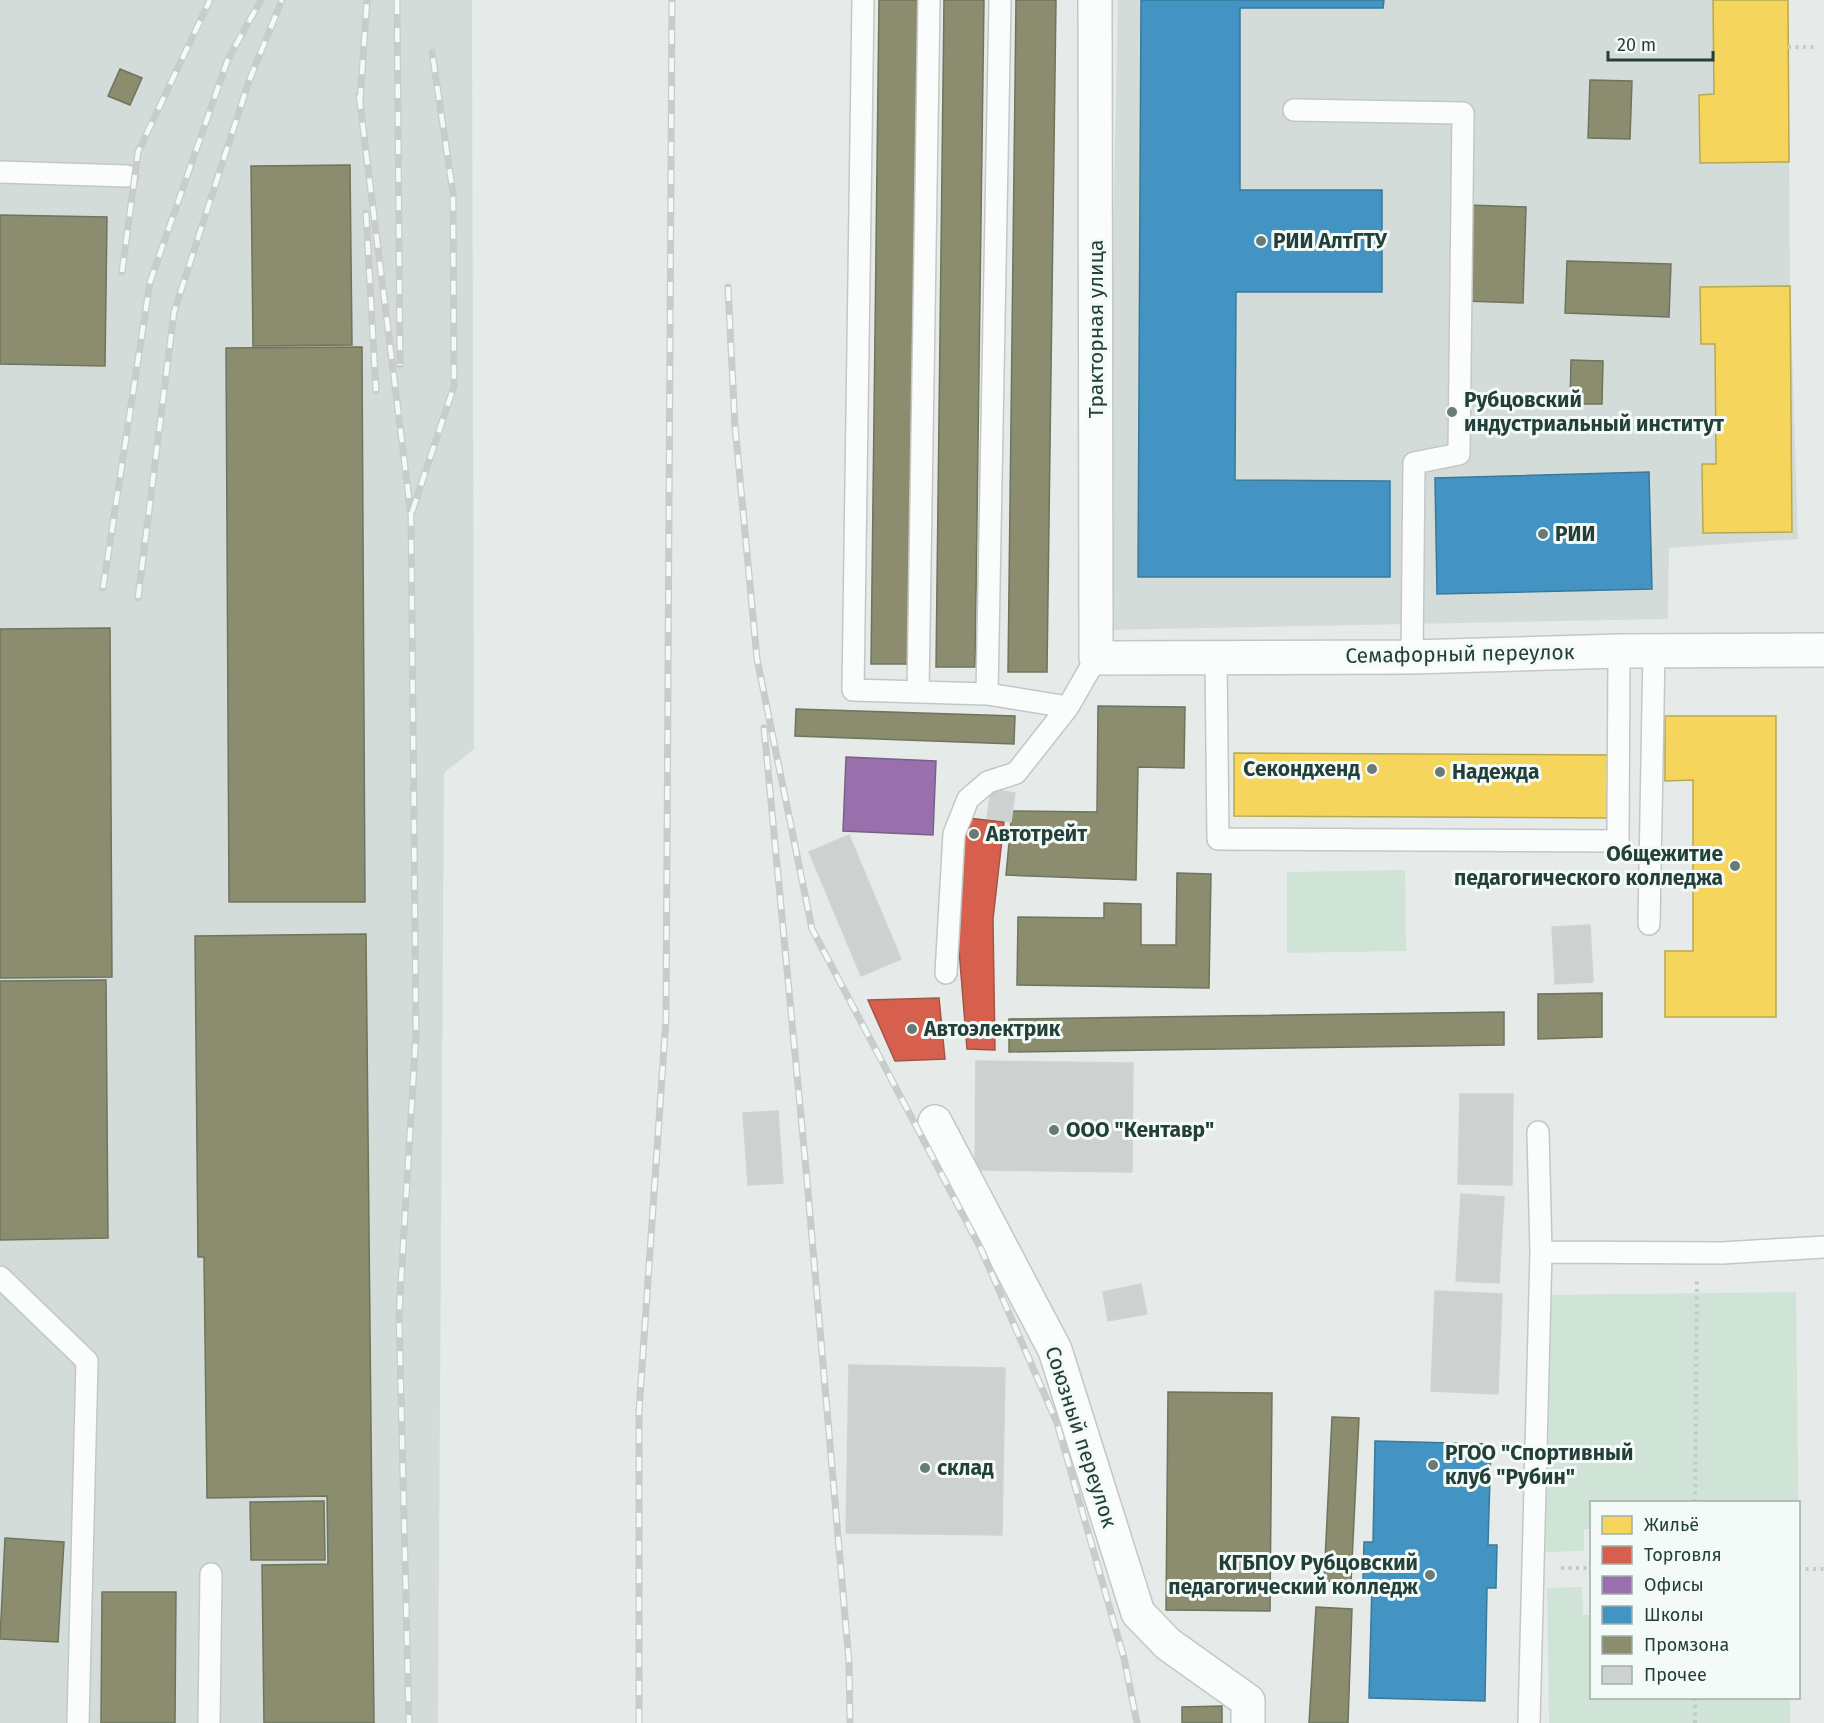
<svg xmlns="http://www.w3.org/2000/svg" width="1824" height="1723" viewBox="0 0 1824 1723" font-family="'Fira Sans',sans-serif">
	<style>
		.built { fill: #d4dcd9 }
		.green { fill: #cfe4d7 }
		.homes { fill: #f6d55c; stroke: #b7a852; stroke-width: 1.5 }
		.shops { fill: #d6604d; stroke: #a05647; stroke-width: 1.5 }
		.offices { fill: #9970ab; stroke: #766189; stroke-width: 1.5 }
		.schools { fill: #4393c3; stroke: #397a9a; stroke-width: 1.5 }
		.industry { fill: #8c8c6e; stroke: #6c755e; stroke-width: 1.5 }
		.building { fill: #cdd2d0; stroke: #cfd4d2; stroke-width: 1.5 }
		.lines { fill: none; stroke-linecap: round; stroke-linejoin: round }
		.lane-casing { stroke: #c3c8c6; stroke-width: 24 }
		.street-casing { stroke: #c3c8c6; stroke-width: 36 }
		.path { stroke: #c2cbc9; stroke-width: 4; stroke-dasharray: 3 4.5; stroke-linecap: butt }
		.lane { stroke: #fbfcfc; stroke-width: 21 }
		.street { stroke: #fbfcfc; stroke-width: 33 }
		.rail-casing { stroke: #c8ccca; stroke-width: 7 }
		.rail { stroke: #f4faf7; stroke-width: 4.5; stroke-dasharray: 14; stroke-linecap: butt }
		.poi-dot { fill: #677b77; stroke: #f4faf7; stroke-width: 2 }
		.labels { text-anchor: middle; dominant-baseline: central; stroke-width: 6; stroke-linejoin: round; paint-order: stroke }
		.poi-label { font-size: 21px; font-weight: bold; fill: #233f39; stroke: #f4faf7; text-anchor: start }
		.street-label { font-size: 21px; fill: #233f39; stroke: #f4faf7 }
	</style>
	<rect width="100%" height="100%" fill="#e6ebe9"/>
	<path class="built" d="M 0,0 L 472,0 L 474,749 L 444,773 L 438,1723 L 0,1723 Z
		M 1118,0 L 1788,0 L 1790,286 L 1798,539 L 1669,548 L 1668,619 L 1105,630 Z"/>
	<path class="green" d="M 1405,870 L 1406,951 L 1287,953 L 1287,872 Z
		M 1796,1292 L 1799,1551 L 1798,1502 L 1592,1502 L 1591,1529 L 1584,1529 L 1584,1551 L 1545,1552 L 1543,1295 Z
		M 1582,1587 L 1583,1615 L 1591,1615 L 1592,1698 L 1790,1698 L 1790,1723 L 1549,1723 L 1547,1588 Z"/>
	<path class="homes" d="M 1713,0 L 1788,0 L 1789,162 L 1700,163 L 1699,95 L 1714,94 Z
		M 1790,286 L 1792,532 L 1703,533 L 1702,464 L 1716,464 L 1715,344 L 1701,344 L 1700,287 Z
		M 1665,716 L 1776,716 L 1776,1017 L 1665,1017 L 1665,951 L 1693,951 L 1693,780 L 1665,781 Z
		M 1234,753 L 1608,755 L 1607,818 L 1234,816 Z"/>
	<path class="shops" d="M 967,818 L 1004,822 L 993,919 L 995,1050 L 967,1049 L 956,912 Z
		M 939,998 L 945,1059 L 895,1061 L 868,1000 Z"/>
	<path class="offices" d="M 846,757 L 936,761 L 933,835 L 843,831 Z"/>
	<path class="schools" d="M 1141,0 L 1384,0 L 1383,8 L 1240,8 L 1240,190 L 1382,190 L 1382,292 L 1236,292 L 1235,480 L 1390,481 L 1390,577 L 1138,577 Z
		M 1649,472 L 1652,589 L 1437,594 L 1435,478 Z
		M 1375,1441 L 1491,1444 L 1488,1545 L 1497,1545 L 1496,1588 L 1487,1588 L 1485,1701 L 1369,1698 L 1372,1582 L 1363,1581 L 1364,1542 L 1373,1542 Z"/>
	<path class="industry" d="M 879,0 L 918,0 L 910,664 L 871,664 Z
		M 944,0 L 984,0 L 975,667 L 936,667 Z
		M 1016,0 L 1056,0 L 1047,672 L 1008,672 Z
		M 120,69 L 142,78 L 130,105 L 108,96 Z
		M 1590,80 L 1632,81 L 1630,139 L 1588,138 Z
		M 350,165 L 352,345 L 253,346 L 251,166 Z
		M 1468,205 L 1526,207 L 1523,303 L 1465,301 Z
		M 0,215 L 107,217 L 105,366 L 0,364 Z
		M 1567,261 L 1671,264 L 1669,317 L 1565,313 Z
		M 362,347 L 365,902 L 229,902 L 226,348 Z
		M 1571,360 L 1603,361 L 1602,404 L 1570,404 Z
		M 110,628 L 112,977 L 0,978 L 0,629 Z
		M 1098,706 L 1185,707 L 1184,768 L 1138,767 L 1136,880 L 1006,875 L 1012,811 L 1097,812 Z
		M 796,709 L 1015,716 L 1014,744 L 795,736 Z
		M 1177,873 L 1211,874 L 1209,988 L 1017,985 L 1018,917 L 1104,918 L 1104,903 L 1141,904 L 1141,945 L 1176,945 Z
		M 366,934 L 374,1723 L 264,1723 L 262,1565 L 328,1564 L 327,1496 L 207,1498 L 204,1257 L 198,1257 L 195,936 Z
		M 106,980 L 108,1238 L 0,1240 L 0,981 Z
		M 1602,993 L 1602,1037 L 1538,1039 L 1538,994 Z
		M 1504,1012 L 1504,1045 L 1009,1052 L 1009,1019 Z
		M 1168,1392 L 1272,1393 L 1270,1611 L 1166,1610 Z
		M 1332,1417 L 1359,1418 L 1351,1582 L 1324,1581 Z
		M 324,1501 L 325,1560 L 251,1560 L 250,1502 Z
		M 5,1538 L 64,1542 L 58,1642 L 0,1639 Z
		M 102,1592 L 176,1592 L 175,1723 L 101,1723 Z
		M 1316,1607 L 1352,1609 L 1348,1723 L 1309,1723 Z
		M 1222,1706 L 1222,1723 L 1182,1723 L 1182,1707 Z"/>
	<path class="building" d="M 991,789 L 1015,793 L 1011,822 L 987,818 Z
		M 849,835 L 901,959 L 861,976 L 809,852 Z
		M 1590,925 L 1593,982 L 1555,984 L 1552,927 Z
		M 976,1061 L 1133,1063 L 1132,1172 L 975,1170 Z
		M 1460,1094 L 1513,1094 L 1512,1185 L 1458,1184 Z
		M 778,1111 L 783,1183 L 748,1185 L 743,1113 Z
		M 1461,1194 L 1504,1197 L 1499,1283 L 1456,1281 Z
		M 1141,1284 L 1147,1314 L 1108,1321 L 1103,1292 Z
		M 1435,1291 L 1502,1294 L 1498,1394 L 1431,1391 Z
		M 849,1365 L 1005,1368 L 1002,1535 L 846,1533 Z"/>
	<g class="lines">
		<defs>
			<path id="lane" d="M 863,0 L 853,690 L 987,694
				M 1000,0 L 987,694 L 1068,707 L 1096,658
				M 1294,110 L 1463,113 L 1459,454 L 1414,463 L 1412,657
				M 0,172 L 127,176
				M 1216,658 L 1218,839 L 1618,841 L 1619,651
				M 918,692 L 929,0
				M 1649,924 L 1654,651
				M 946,973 L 954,834 L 968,799 L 988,782 L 1016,773 L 1068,707
				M 1541,1252 L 1722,1253 L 1824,1247
				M 0,1277 L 87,1361 L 78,1723
				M 209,1723 L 211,1574
				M 1529,1723 L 1541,1252 L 1538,1132"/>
			<path id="street" d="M 1095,0 L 1096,658 L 1412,657 L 1619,651 L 1824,650
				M 935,1122 L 1055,1350 L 1138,1613 L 1168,1644 L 1248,1701 L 1248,1723"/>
		</defs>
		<use href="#lane" class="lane-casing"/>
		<use href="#street" class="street-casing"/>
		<path class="path" d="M 1788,47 L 1818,47
			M 1695,1502 L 1697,1281
			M 1561,1568 L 1592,1568
			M 1798,1569 L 1824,1569
			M 1695,1723 L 1695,1698"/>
		<use href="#lane" class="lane"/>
		<use href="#street" class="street"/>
		<defs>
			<path id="rail" d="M 397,0 L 400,365
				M 359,95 L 411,515 L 416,1034 L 399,1314 L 409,1723
				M 360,102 L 367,0
				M 366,213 L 376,391
				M 122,272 L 138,152 L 210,0
				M 728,287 L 735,426 L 757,659 L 812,929 L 981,1249 L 1057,1423 L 1124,1658 L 1137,1723
				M 412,512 L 454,386 L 453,193 L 432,52
				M 103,588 L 150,282 L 228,59 L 261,0
				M 138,598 L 174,312 L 249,81 L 282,0
				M 764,728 L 806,1169 L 849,1662 L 850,1723
				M 639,1723 L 639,1411 L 666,1019 L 672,0"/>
		</defs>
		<use href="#rail" class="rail-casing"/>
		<use href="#rail" class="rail"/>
	</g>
	<g class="poi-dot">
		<circle cx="1261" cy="241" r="6"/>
		<circle cx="1452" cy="412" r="6"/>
		<circle cx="1543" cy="534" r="6"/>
		<circle cx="1372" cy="769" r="6"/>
		<circle cx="1440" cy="772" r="6"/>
		<circle cx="974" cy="834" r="6"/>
		<circle cx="1735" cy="866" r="6"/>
		<circle cx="912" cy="1029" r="6"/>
		<circle cx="1054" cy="1130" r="6"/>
		<circle cx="1433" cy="1465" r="6"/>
		<circle cx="925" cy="1468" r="6"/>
		<circle cx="1430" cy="1575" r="6"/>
	</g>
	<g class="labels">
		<g class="poi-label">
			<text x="1273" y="241">РИИ АлтГТУ</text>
			<text x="1464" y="400">Рубцовский<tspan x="1464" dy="24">индустриальный институт</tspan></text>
			<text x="1555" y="534">РИИ</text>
			<text x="1360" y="769" text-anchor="end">Секондхенд</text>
			<text x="1452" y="772">Надежда</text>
			<text x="986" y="834">Автотрейт</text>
			<text x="1723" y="854" text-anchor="end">Общежитие<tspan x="1723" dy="24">педагогического колледжа</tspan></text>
			<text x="924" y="1029">Автоэлектрик</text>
			<text x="1066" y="1130">ООО "Кентавр"</text>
			<text x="1445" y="1453">РГОО "Спортивный<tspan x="1445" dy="24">клуб "Рубин"</tspan></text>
			<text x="937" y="1468">склад</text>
			<text x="1418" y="1563" text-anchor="end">КГБПОУ Рубцовский<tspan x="1418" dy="24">педагогический колледж</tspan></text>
		</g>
		<g class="street-label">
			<text transform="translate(1096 329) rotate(-90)">Тракторная улица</text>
			<text transform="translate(1460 654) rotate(-1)">Семафорный переулок</text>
			<text transform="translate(1081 1437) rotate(72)">Союзный переулок</text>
		</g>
	</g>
	<rect x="1590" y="1501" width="210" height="198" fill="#f4faf7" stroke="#a0afab" stroke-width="1.5"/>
	<rect x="1602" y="1516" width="30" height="18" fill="#f6d55c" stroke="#a0afab" stroke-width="1.5"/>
	<text x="1644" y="1531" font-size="18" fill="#233f39">Жильё</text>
	<rect x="1602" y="1546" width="30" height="18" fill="#d6604d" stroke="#a0afab" stroke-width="1.5"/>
	<text x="1644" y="1561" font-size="18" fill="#233f39">Торговля</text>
	<rect x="1602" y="1576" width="30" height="18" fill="#9970ab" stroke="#a0afab" stroke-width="1.5"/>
	<text x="1644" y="1591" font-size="18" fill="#233f39">Офисы</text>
	<rect x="1602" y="1606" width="30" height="18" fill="#4393c3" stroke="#a0afab" stroke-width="1.5"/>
	<text x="1644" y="1621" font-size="18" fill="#233f39">Школы</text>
	<rect x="1602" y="1636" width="30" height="18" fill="#8c8c6e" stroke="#a0afab" stroke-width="1.5"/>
	<text x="1644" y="1651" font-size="18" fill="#233f39">Промзона</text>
	<rect x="1602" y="1666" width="30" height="18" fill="#cdd2d0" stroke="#a0afab" stroke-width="1.5"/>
	<text x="1644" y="1681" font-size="18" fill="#233f39">Прочее</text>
	<path d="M1608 51v9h105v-9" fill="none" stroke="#233f39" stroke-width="3"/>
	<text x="1617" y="51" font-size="18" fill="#233f39" stroke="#f4faf7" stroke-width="4.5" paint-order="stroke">20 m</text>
</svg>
